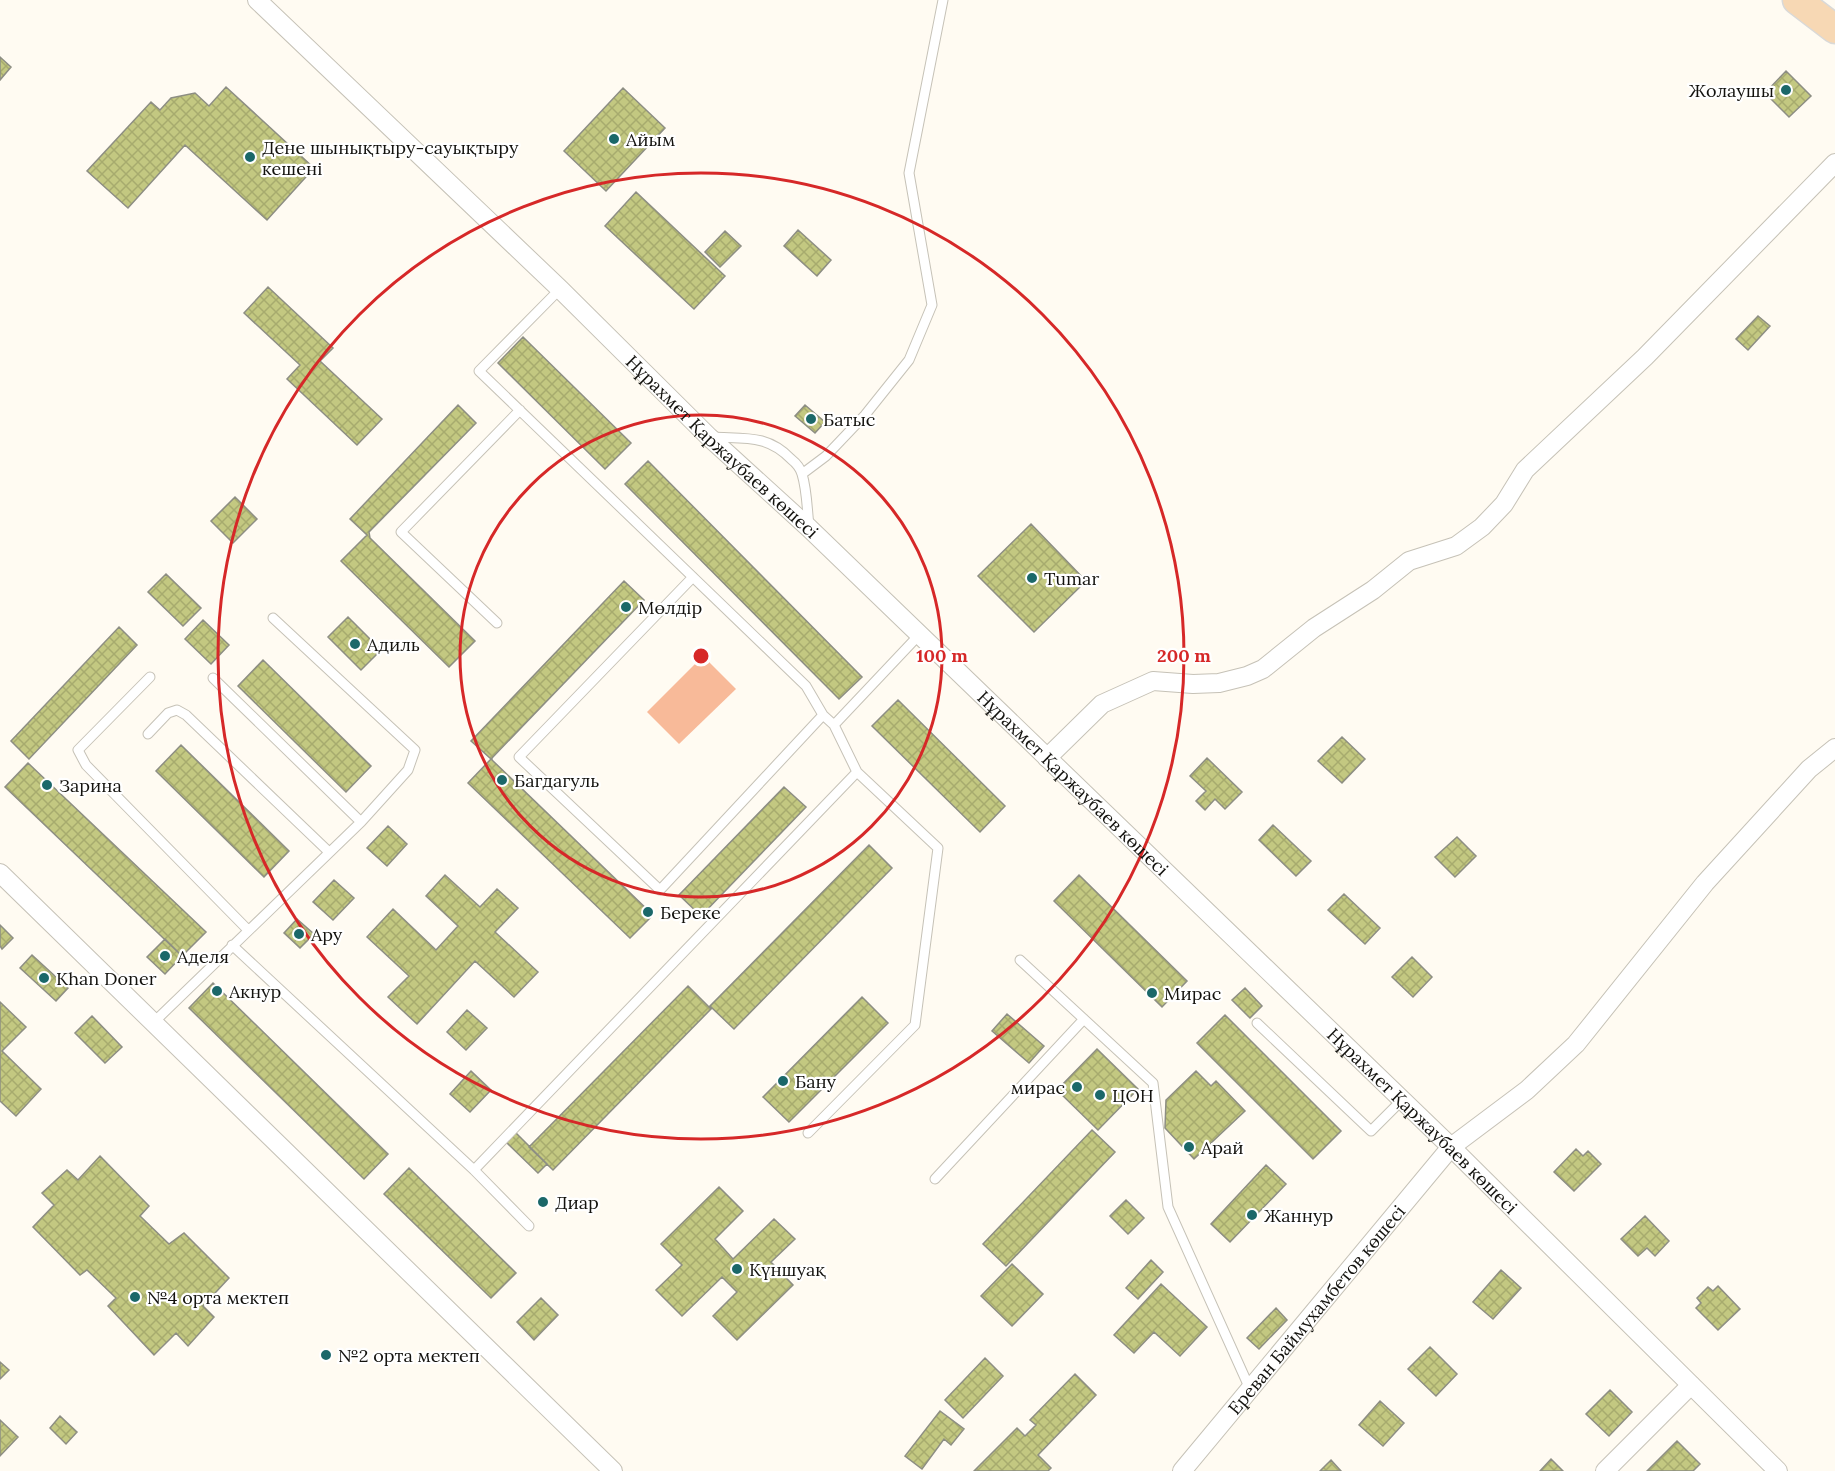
<svg xmlns="http://www.w3.org/2000/svg" width="1835" height="1471" viewBox="0 0 1835 1471" font-family="Lora,serif">
	<style>
		.green { fill: #f8ba99 }
		.building { fill: url(#building-cross-hatch); stroke: #8d8e83; stroke-width: 1.5 }
		.lines { fill: none; stroke-linecap: round; stroke-linejoin: round }
		.service-casing { stroke: #c6c2b7; stroke-width: 11 }
		.minor-casing { stroke: #c6c2b7; stroke-width: 20 }
		.primary-casing { stroke: #d9d9d8; stroke-width: 31 }
		.service { stroke: #fff; stroke-width: 9 }
		.minor { stroke: #fff; stroke-width: 18 }
		.primary { stroke: #f7d8b4; stroke-width: 28 }
		.ring { fill: none; stroke: #d62828; stroke-width: 3 }
		.poi-dot { fill: #1b6869; stroke: #fff; stroke-width: 2 }
		.labels { text-anchor: middle; dominant-baseline: central; stroke-width: 4.5; stroke-linejoin: round; paint-order: stroke }
		.poi-label { font-size: 18px; fill: #13120e; stroke: #fff; text-anchor: start }
		.street-label { font-size: 18px; fill: #13120e; stroke: #fff }
		.centre { fill: #d62828; stroke: #fff; stroke-width: 3 }
		.ring-label { font-size: 18px; text-anchor: middle; font-weight: bold; fill: #d62828; stroke: #fff; stroke-width: 4.5; stroke-linejoin: round; paint-order: stroke }
	</style>
	<defs>
		<pattern id="building-cross-hatch" width="8" height="8" patternUnits="userSpaceOnUse" patternTransform="scale(1.5)"><rect width="8" height="8" fill="#c3c881"/><path d="M0 0l8 8M0 8l8-8" fill="none" stroke="#a7ab6e"/></pattern>
	</defs>
	<rect width="100%" height="100%" fill="#fffbf2"/>
	<path class="green" d="M 703,656 L 736,689 L 679,744 L 647,712 Z"/>
	<path class="building" d="M 0,57 L 11,67 L 0,80 Z
		M 1786,71 L 1811,96 L 1789,117 L 1765,93 Z
		M 226,87 L 314,168 L 267,220 L 185,145 L 128,208 L 87,171 L 151,102 L 160,110 L 171,98 L 195,93 L 209,106 Z
		M 623,88 L 665,128 L 606,191 L 564,151 Z
		M 636,192 L 725,276 L 694,309 L 605,226 Z
		M 798,230 L 831,260 L 817,276 L 784,246 Z
		M 725,231 L 741,246 L 720,267 L 705,252 Z
		M 268,287 L 333,348 L 320,361 L 382,419 L 357,445 L 287,379 L 300,365 L 244,313 Z
		M 1758,316 L 1770,326 L 1748,350 L 1736,339 Z
		M 523,337 L 631,443 L 605,469 L 498,363 Z
		M 458,405 L 476,423 L 369,532 L 370,538 L 475,641 L 449,667 L 341,561 L 367,535 L 350,519 Z
		M 805,405 L 825,422 L 815,433 L 795,416 Z
		M 648,461 L 862,677 L 839,699 L 625,484 Z
		M 235,497 L 257,519 L 233,543 L 211,521 Z
		M 1031,524 L 1086,581 L 1034,632 L 978,576 Z
		M 166,574 L 201,608 L 183,626 L 148,592 Z
		M 624,581 L 644,600 L 492,758 L 492,760 L 653,915 L 630,938 L 468,783 L 491,759 L 471,741 Z
		M 348,617 L 381,650 L 361,670 L 328,637 Z
		M 203,620 L 229,645 L 211,664 L 185,639 Z
		M 119,627 L 137,645 L 29,759 L 11,741 Z
		M 263,660 L 371,766 L 346,792 L 238,686 Z
		M 898,700 L 1005,806 L 980,832 L 872,726 Z
		M 1342,737 L 1365,759 L 1342,783 L 1318,761 Z
		M 181,745 L 289,851 L 264,877 L 156,771 Z
		M 1207,758 L 1242,792 L 1225,809 L 1215,799 L 1205,810 L 1196,801 L 1206,791 L 1190,776 Z
		M 28,763 L 206,932 L 182,956 L 5,787 Z
		M 784,787 L 806,807 L 701,916 L 679,895 Z
		M 1273,825 L 1311,861 L 1296,876 L 1259,840 Z
		M 388,826 L 407,844 L 387,866 L 367,848 Z
		M 1457,837 L 1476,856 L 1455,877 L 1435,857 Z
		M 869,845 L 892,868 L 734,1029 L 710,1006 Z
		M 445,875 L 480,907 L 497,889 L 518,908 L 495,932 L 538,972 L 514,997 L 475,961 L 417,1024 L 388,997 L 409,976 L 367,937 L 393,909 L 436,950 L 458,926 L 426,896 Z
		M 1079,875 L 1187,981 L 1162,1007 L 1054,901 Z
		M 334,880 L 354,898 L 333,920 L 313,902 Z
		M 1344,894 L 1380,928 L 1365,944 L 1328,910 Z
		M 297,919 L 314,934 L 300,948 L 284,933 Z
		M 0,925 L 13,938 L 2,949 L 0,946 Z
		M 165,939 L 182,956 L 165,974 L 147,957 Z
		M 32,955 L 68,988 L 56,1001 L 20,968 Z
		M 1412,957 L 1432,977 L 1413,997 L 1392,977 Z
		M 213,983 L 388,1154 L 364,1179 L 189,1008 Z
		M 688,986 L 711,1009 L 553,1170 L 529,1147 Z
		M 1245,988 L 1262,1006 L 1250,1018 L 1232,1000 Z
		M 862,997 L 888,1023 L 789,1122 L 763,1097 Z
		M 0,1002 L 26,1027 L 2,1051 L 41,1089 L 16,1116 L 0,1101 Z
		M 467,1010 L 487,1028 L 466,1050 L 447,1032 Z
		M 1007,1014 L 1044,1046 L 1029,1063 L 992,1031 Z
		M 1225,1015 L 1341,1131 L 1313,1159 L 1197,1043 Z
		M 92,1016 L 122,1047 L 105,1063 L 75,1033 Z
		M 1097,1049 L 1138,1089 L 1098,1130 L 1057,1090 Z
		M 471,1071 L 491,1090 L 470,1112 L 450,1094 Z
		M 1196,1071 L 1211,1086 L 1216,1081 L 1245,1111 L 1194,1159 L 1165,1128 L 1166,1100 Z
		M 1092,1130 L 1115,1152 L 1006,1266 L 983,1244 Z
		M 515,1132 L 547,1164 L 538,1173 L 506,1142 Z
		M 1576,1149 L 1583,1156 L 1588,1151 L 1601,1164 L 1574,1191 L 1554,1172 Z
		M 100,1156 L 149,1206 L 140,1216 L 169,1244 L 184,1233 L 229,1278 L 203,1306 L 214,1317 L 188,1346 L 176,1333 L 154,1355 L 108,1306 L 116,1298 L 87,1270 L 80,1275 L 33,1227 L 54,1205 L 42,1193 L 67,1170 L 78,1180 Z
		M 1266,1165 L 1286,1184 L 1230,1242 L 1211,1224 Z
		M 409,1168 L 516,1273 L 491,1298 L 384,1194 Z
		M 719,1187 L 743,1211 L 715,1239 L 733,1259 L 774,1219 L 795,1239 L 771,1262 L 793,1285 L 737,1340 L 713,1316 L 737,1292 L 722,1277 L 682,1316 L 656,1290 L 682,1265 L 661,1244 Z
		M 1126,1200 L 1144,1218 L 1128,1234 L 1110,1216 Z
		M 1645,1216 L 1669,1241 L 1655,1256 L 1647,1248 L 1638,1256 L 1621,1239 Z
		M 1151,1260 L 1163,1272 L 1138,1299 L 1126,1288 Z
		M 1012,1264 L 1043,1294 L 1012,1326 L 981,1296 Z
		M 1501,1270 L 1521,1288 L 1493,1319 L 1473,1302 Z
		M 1161,1284 L 1207,1327 L 1180,1356 L 1154,1332 L 1134,1353 L 1114,1335 Z
		M 1718,1286 L 1740,1309 L 1718,1330 L 1696,1308 L 1701,1303 L 1697,1298 L 1708,1287 L 1713,1291 Z
		M 541,1298 L 558,1315 L 534,1340 L 517,1322 Z
		M 1276,1308 L 1287,1320 L 1259,1349 L 1247,1338 Z
		M 1430,1347 L 1457,1374 L 1436,1396 L 1408,1369 Z
		M 985,1358 L 1003,1376 L 963,1418 L 945,1400 Z
		M 0,1362 L 9,1370 L 0,1379 Z
		M 1075,1374 L 1096,1395 L 1038,1455 L 1051,1468 L 1048,1471 L 974,1471 L 1017,1428 L 1025,1436 L 1036,1425 L 1030,1420 Z
		M 1610,1390 L 1632,1412 L 1609,1436 L 1586,1414 Z
		M 1380,1401 L 1404,1423 L 1383,1446 L 1359,1425 Z
		M 940,1411 L 964,1429 L 951,1445 L 944,1439 L 922,1469 L 905,1456 Z
		M 60,1416 L 77,1432 L 66,1444 L 50,1428 Z
		M 0,1420 L 18,1437 L 0,1456 Z
		M 1677,1441 L 1700,1464 L 1693,1471 L 1647,1471 Z
		M 1551,1459 L 1563,1471 L 1540,1471 Z
		M 1331,1460 L 1341,1471 L 1320,1471 Z"/>
	<g class="lines">
		<defs>
			<path id="service" d="M 560,289 L 479,371 L 806,686 L 823,715 L 834,725 L 919,635
				M 712,437 C 744,439 767,434 791,459 C 796,463 800,467 802,474 C 807,490 807,509 809,526
				M 802,474 L 826,456 L 865,415 L 909,360 L 932,305 L 909,173 L 943,0
				M 693,577 L 519,757 L 660,890 L 823,715
				M 497,623 L 401,532 L 520,410
				M 150,677 L 78,750 L 86,765 L 248,930
				M 213,678 L 361,822
				M 148,734 L 168,713 L 177,710 L 186,715 L 329,852
				M 232,945 L 474,1170 L 529,1226
				M 1020,960 L 1153,1083 L 1168,1207 L 1250,1389
				M 153,1023 L 361,822 L 408,770 L 415,750 L 273,618
				M 1257,1023 L 1371,1131 L 1402,1100
				M 808,1133 L 915,1025 L 938,848 L 857,772 L 834,725
				M 474,1170 L 857,772
				M 935,1179 L 1084,1019"/>
			<g id="minor">
				<path id="s1" d="M 257,0 L 560,289 L 709,437 L 809,528 L 1451,1147 L 1778,1471"/>
				<path d="M 1047,758 L 1102,704 L 1153,681 L 1193,684 L 1219,683 L 1247,676 L 1263,669 L 1314,628 L 1373,590 L 1409,561 L 1456,546 L 1482,527 L 1504,504 L 1525,470 L 1645,357 L 1835,163"/>
				<path d="M 0,873 L 613,1471"/>
				<path id="s2" d="M 1182,1471 L 1451,1147 L 1527,1090 L 1576,1044 L 1705,883 L 1809,769 L 1835,748"/>
				<path d="M 1605,1471 L 1691,1385"/>
			</g>
			<path id="primary" d="M 1797,0 L 1835,29"/>
		</defs>
		<use href="#service" class="service-casing"/>
		<use href="#minor" class="minor-casing"/>
		<use href="#primary" class="primary-casing"/>
		<use href="#service" class="service"/>
		<use href="#minor" class="minor"/>
		<use href="#primary" class="primary"/>
	</g>
	<g class="ring">
		<circle cx="701" cy="656" r="241"/>
		<circle cx="701" cy="656" r="483"/>
	</g>
	<g class="poi-dot">
		<circle cx="1786" cy="90" r="6"/>
		<circle cx="614" cy="139" r="6"/>
		<circle cx="250" cy="157" r="6"/>
		<circle cx="811" cy="419" r="6"/>
		<circle cx="1032" cy="578" r="6"/>
		<circle cx="626" cy="607" r="6"/>
		<circle cx="355" cy="644" r="6"/>
		<circle cx="502" cy="780" r="6"/>
		<circle cx="47" cy="785" r="6"/>
		<circle cx="648" cy="912" r="6"/>
		<circle cx="299" cy="934" r="6"/>
		<circle cx="165" cy="956" r="6"/>
		<circle cx="44" cy="978" r="6"/>
		<circle cx="217" cy="991" r="6"/>
		<circle cx="1152" cy="993" r="6"/>
		<circle cx="783" cy="1081" r="6"/>
		<circle cx="1077" cy="1087" r="6"/>
		<circle cx="1100" cy="1095" r="6"/>
		<circle cx="1189" cy="1147" r="6"/>
		<circle cx="543" cy="1202" r="6"/>
		<circle cx="1252" cy="1215" r="6"/>
		<circle cx="737" cy="1269" r="6"/>
		<circle cx="135" cy="1297" r="6"/>
		<circle cx="326" cy="1355" r="6"/>
	</g>
	<g class="labels">
		<g class="poi-label">
			<text x="1774" y="90" text-anchor="end">Жолаушы</text>
			<text x="626" y="139">Айым</text>
			<text x="262" y="147">Дене шынықтыру-сауықтыру<tspan x="262" dy="21">кешені</tspan></text>
			<text x="823" y="419">Батыс</text>
			<text x="1044" y="578">Tumar</text>
			<text x="638" y="607">Мөлдір</text>
			<text x="367" y="644">Адиль</text>
			<text x="514" y="780">Багдагуль</text>
			<text x="59" y="785">Зарина</text>
			<text x="660" y="912">Береке</text>
			<text x="311" y="934">Ару</text>
			<text x="177" y="956">Аделя</text>
			<text x="56" y="978">Khan Doner</text>
			<text x="229" y="991">Акнур</text>
			<text x="1164" y="993">Мирас</text>
			<text x="795" y="1081">Бану</text>
			<text x="1065" y="1087" text-anchor="end">мирас</text>
			<text x="1112" y="1095">ЦОН</text>
			<text x="1201" y="1147">Арай</text>
			<text x="555" y="1202">Диар</text>
			<text x="1264" y="1215">Жаннур</text>
			<text x="749" y="1269">Күншуақ</text>
			<text x="147" y="1297">№4 орта мектеп</text>
			<text x="338" y="1355">№2 орта мектеп</text>
		</g>
		<g class="street-label">
			<text stroke="none"><textPath href="#s1" startOffset="645">Нұрахмет Қаржаубаев көшесі</textPath></text>
			<text stroke="none"><textPath href="#s1" startOffset="1131">Нұрахмет Қаржаубаев көшесі</textPath></text>
			<text stroke="none"><textPath href="#s1" startOffset="1617">Нұрахмет Қаржаубаев көшесі</textPath></text>
			<text stroke="none"><textPath href="#s2" startOffset="210">Ереван Баймухамбетов көшесі</textPath></text>
		</g>
	</g>
	<circle cx="701" cy="656" r="9" class="centre"/>
	<g class="ring-label">
		<text x="942" y="662">100 m</text>
		<text x="1184" y="662">200 m</text>
	</g>
</svg>
